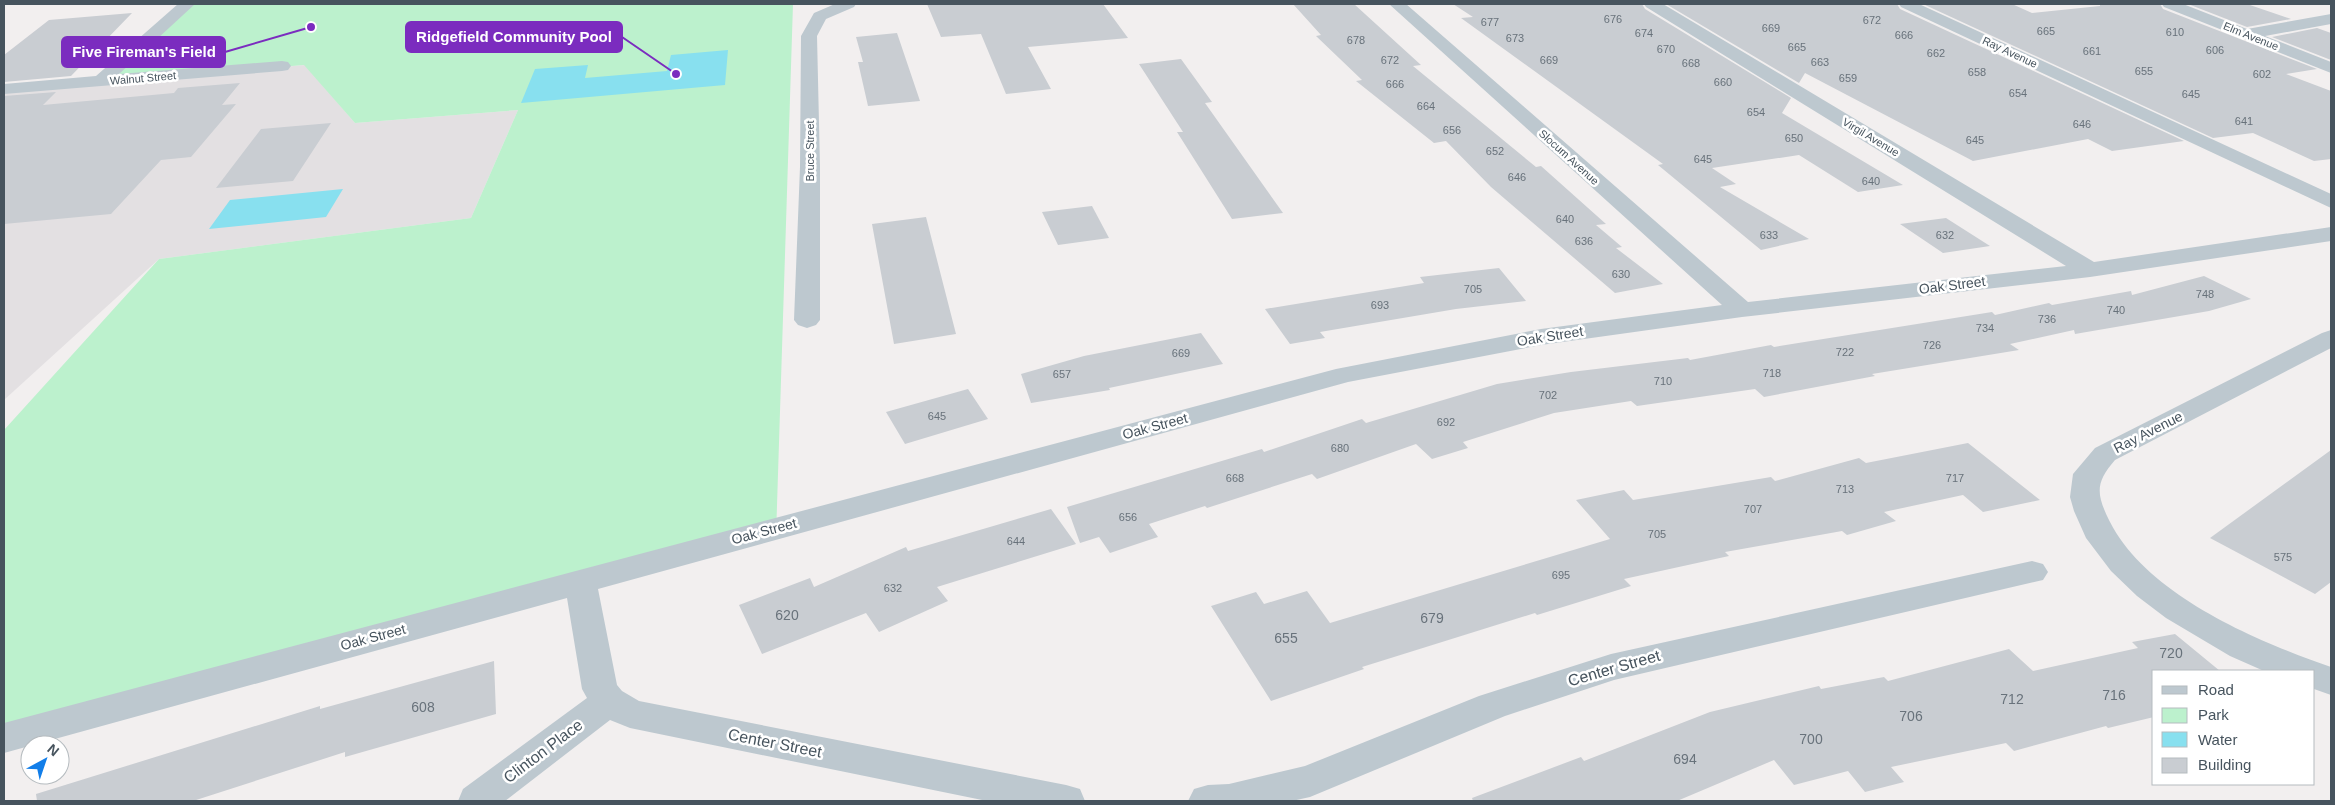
<svg xmlns="http://www.w3.org/2000/svg" width="2335" height="805" viewBox="0 0 2335 805" font-family="Arial,sans-serif">
	<style>
		.education { fill: #e3e0e2 }
		.green { fill: #bcf1cd }
		.water { fill: #88e0ef }
		.building { fill: #c9cdd2 }
		.lines { fill: none; stroke-linecap: round; stroke-linejoin: round }
		.minor { fill: #bdc8cf; fill-rule: evenodd }
		.labels { text-anchor: middle; dominant-baseline: central; stroke-width: 5; stroke-linejoin: round; paint-order: stroke }
		.number-label { font-size: 11px; fill: #68727b }
		.far-street-label { font-size: 11px; fill: #47545e; stroke: #fff }
		.street-label { font-size: 14px; fill: #47545e; stroke: #fff }
		.near-number-label { font-size: 14px; fill: #68727b }
		.near-street-label { font-size: 16px; fill: #47545e; stroke: #fff }
		.leader { fill: none; stroke: #7b2cbf; stroke-width: 2 }
		.callout-dot { fill: #7b2cbf; stroke: #fff; stroke-width: 2 }
		.callout { fill: #7b2cbf; stroke: #7b2cbf; stroke-width: 2 }
		.callout-label { font-size: 15px; text-anchor: middle; font-weight: bold; fill: #fff }
	</style>
	<rect width="100%" height="100%" fill="#f2efef"/>
	<path class="education" d="M 305,65 L 355,123 L 518,110 L 471,218 L 159,259 L 4,400 L 4,91 Z"/>
	<path class="green" d="M 184,4 L 793,4 L 776,537 L 4,735 L 4,430 L 159,259 L 471,218 L 518,110 L 355,123 L 304,65 L 100,82 Z"/>
	<path class="water" d="M 728,50 L 725,85 L 521,103 L 535,69 L 588,65 L 585,78 L 667,71 L 671,55 Z
		M 343,189 L 326,217 L 209,229 L 230,200 Z"/>
	<path class="building" d="M 927,4 L 1103,4 L 1128,38 L 1028,47 L 1051,89 L 1006,94 L 981,34 L 941,37 Z
		M 1293,4 L 1354,4 L 1421,65 L 1413,66 L 1536,167 L 1541,166 L 1606,224 L 1596,225 L 1622,247 L 1616,248 L 1663,284 L 1615,293 L 1491,187 L 1446,141 L 1434,143 L 1356,81 L 1362,80 L 1316,36 L 1321,35 Z
		M 1453,4 L 1642,4 L 1645,9 L 1791,98 L 1782,113 L 1903,185 L 1858,192 L 1799,155 L 1712,168 L 1736,184 L 1720,187 L 1809,239 L 1761,250 L 1658,165 L 1663,164 L 1461,18 L 1473,17 Z
		M 1666,4 L 1897,4 L 1900,9 L 2184,141 L 2112,151 L 2088,139 L 1973,161 L 1805,73 L 1799,83 Z
		M 1923,4 L 2012,4 L 2032,13 L 2100,6 L 2100,4 L 2160,4 L 2163,9 L 2317,69 L 2286,74 L 2331,91 L 2331,159 L 2314,161 L 2253,133 L 2213,138 Z
		M 2188,4 L 2247,4 L 2291,19 L 2247,27 Z
		M 132,13 L 71,76 L 4,82 L 4,55 L 49,20 Z
		M 2317,28 L 2331,33 L 2331,60 L 2272,37 Z
		M 897,33 L 920,101 L 868,106 L 858,62 L 863,62 L 856,37 Z
		M 1181,59 L 1212,102 L 1205,103 L 1283,213 L 1232,219 L 1177,132 L 1183,132 L 1139,64 Z
		M 240,83 L 222,105 L 236,104 L 191,157 L 161,160 L 111,214 L 4,224 L 4,96 L 56,92 L 43,105 L 174,93 L 178,88 Z
		M 331,123 L 293,181 L 216,188 L 261,129 Z
		M 1092,206 L 1109,238 L 1058,245 L 1042,212 Z
		M 926,217 L 956,334 L 894,344 L 872,224 Z
		M 1946,218 L 1990,246 L 1943,253 L 1900,224 Z
		M 1499,268 L 1526,301 L 1456,309 L 1320,332 L 1325,338 L 1290,344 L 1265,309 L 1424,283 L 1420,277 Z
		M 2204,276 L 2251,299 L 2209,311 L 2075,334 L 2074,330 L 2010,344 L 2019,350 L 1872,374 L 1875,376 L 1764,397 L 1755,389 L 1637,406 L 1631,401 L 1554,413 L 1463,442 L 1468,448 L 1432,459 L 1416,444 L 1317,479 L 1312,474 L 1207,508 L 1205,506 L 1149,524 L 1158,537 L 1110,553 L 1099,537 L 1080,543 L 1067,507 L 1262,449 L 1264,452 L 1362,419 L 1366,423 L 1497,384 L 1571,372 L 1688,358 L 1690,360 L 1771,345 L 1774,347 L 1992,312 L 1995,315 L 2049,303 L 2052,305 L 2131,291 L 2132,295 Z
		M 1201,333 L 1223,364 L 1109,388 L 1110,390 L 1031,403 L 1021,374 L 1084,356 Z
		M 968,389 L 988,419 L 905,444 L 886,412 Z
		M 1968,443 L 2040,500 L 1983,512 L 1963,495 L 1884,512 L 1896,521 L 1847,535 L 1842,531 L 1725,552 L 1729,556 L 1624,579 L 1631,586 L 1537,615 L 1535,613 L 1362,667 L 1364,669 L 1271,701 L 1211,606 L 1256,592 L 1264,604 L 1307,591 L 1330,623 L 1610,539 L 1576,500 L 1624,490 L 1633,500 L 1771,477 L 1775,481 L 1859,458 L 1866,463 Z
		M 2331,450 L 2331,582 L 2315,594 L 2210,538 Z
		M 1051,509 L 1076,544 L 937,587 L 948,601 L 879,632 L 866,613 L 762,654 L 739,605 L 810,578 L 814,587 L 906,547 L 908,551 Z
		M 2175,634 L 2220,671 L 2154,671 L 2154,717 L 2108,728 L 2106,726 L 2014,751 L 2006,743 L 1891,767 L 1904,782 L 1865,792 L 1848,771 L 1794,785 L 1774,760 L 1677,801 L 1473,801 L 1472,798 L 1581,757 L 1584,761 L 1710,712 L 1819,686 L 1821,689 L 1884,677 L 1888,681 L 2009,649 L 2033,671 L 2138,648 L 2132,642 Z
		M 494,661 L 496,714 L 345,757 L 345,752 L 193,801 L 37,801 L 36,794 L 320,706 L 320,709 Z"/>
	<g class="lines">
		<path class="minor" d="M 178,4 L 195,4 L 119,74 L 282,61 L 288,62 L 291,66 L 288,70 L 282,71 L 4,94 L 4,84 L 96,76 Z
			M 835,4 L 856,4 L 854,7 L 826,19 L 817,36 L 820,167 L 820,320 L 816,325 L 807,328 L 798,325 L 794,320 L 800,167 L 801,36 L 814,13 Z
			M 1389,4 L 1406,4 L 1748,302 L 2066,266 L 1646,7 L 1644,4 L 1663,4 L 2094,262 L 2331,227 L 2331,241 L 2090,277 L 1742,317 L 1541,345 L 1348,382 L 598,589 L 617,685 L 622,691 L 639,701 L 1066,785 L 1080,789 L 1085,801 L 987,801 L 630,728 L 610,720 L 505,801 L 458,801 L 463,789 L 587,698 L 582,689 L 567,598 L 4,753 L 4,723 L 1336,369 L 1541,329 L 1722,305 Z
			M 1899,4 L 1919,4 L 2331,194 L 2331,208 L 1901,7 Z
			M 2162,4 L 2183,4 L 2247,29 L 2331,14 L 2331,24 L 2265,36 L 2331,62 L 2331,73 L 2164,7 Z
			M 2331,330 L 2331,348 L 2115,460 C 2095,483 2096,494 2110,522 C 2147,595 2258,642 2331,667 L 2331,695 L 2314,689 L 2314,671 L 2264,671 L 2230,656 L 2166,618 L 2137,596 L 2111,571 L 2086,538 L 2074,511 L 2070,497 L 2073,474 L 2095,448 L 2322,333 Z
			M 2032,561 L 2043,564 L 2048,572 L 2043,580 L 1614,680 L 1505,716 L 1310,797 L 1292,801 L 1188,801 L 1194,789 L 1208,785 L 1229,784 L 1305,766 L 1479,696 L 1611,654 Z"/>
	</g>
	<g class="labels">
		<g class="number-label">
			<text x="1613" y="19">676</text>
			<text x="1872" y="20">672</text>
			<text x="1490" y="22">677</text>
			<text x="1771" y="28">669</text>
			<text x="2046" y="31">665</text>
			<text x="2175" y="32">610</text>
			<text x="1644" y="33">674</text>
			<text x="1904" y="35">666</text>
			<text x="1515" y="38">673</text>
			<text x="1356" y="40">678</text>
			<text x="1797" y="47">665</text>
			<text x="1666" y="49">670</text>
			<text x="2215" y="50">606</text>
			<text x="2092" y="51">661</text>
			<text x="1936" y="53">662</text>
			<text x="1390" y="60">672</text>
			<text x="1549" y="60">669</text>
			<text x="1820" y="62">663</text>
			<text x="1691" y="63">668</text>
			<text x="2144" y="71">655</text>
			<text x="1977" y="72">658</text>
			<text x="2262" y="74">602</text>
			<text x="1848" y="78">659</text>
			<text x="1723" y="82">660</text>
			<text x="1395" y="84">666</text>
			<text x="2018" y="93">654</text>
			<text x="2191" y="94">645</text>
			<text x="1426" y="106">664</text>
			<text x="1756" y="112">654</text>
			<text x="2244" y="121">641</text>
			<text x="2082" y="124">646</text>
			<text x="1452" y="130">656</text>
			<text x="1794" y="138">650</text>
			<text x="1975" y="140">645</text>
			<text x="1495" y="151">652</text>
			<text x="1703" y="159">645</text>
			<text x="1517" y="177">646</text>
			<text x="1871" y="181">640</text>
			<text x="1565" y="219">640</text>
			<text x="1769" y="235">633</text>
			<text x="1945" y="235">632</text>
			<text x="1584" y="241">636</text>
			<text x="1621" y="274">630</text>
			<text x="1473" y="289">705</text>
			<text x="2205" y="294">748</text>
			<text x="1380" y="305">693</text>
			<text x="2116" y="310">740</text>
			<text x="2047" y="319">736</text>
			<text x="1985" y="328">734</text>
			<text x="1932" y="345">726</text>
			<text x="1845" y="352">722</text>
			<text x="1181" y="353">669</text>
			<text x="1772" y="373">718</text>
			<text x="1062" y="374">657</text>
			<text x="1663" y="381">710</text>
			<text x="1548" y="395">702</text>
			<text x="937" y="416">645</text>
			<text x="1446" y="422">692</text>
			<text x="1340" y="448">680</text>
			<text x="1235" y="478">668</text>
			<text x="1955" y="478">717</text>
			<text x="1845" y="489">713</text>
			<text x="1753" y="509">707</text>
			<text x="1128" y="517">656</text>
			<text x="1657" y="534">705</text>
			<text x="1016" y="541">644</text>
			<text x="2283" y="557">575</text>
			<text x="1561" y="575">695</text>
			<text x="893" y="588">632</text>
		</g>
		<g class="far-street-label">
			<text transform="translate(2251 36) rotate(22)">Elm Avenue</text>
			<text transform="translate(2010 52) rotate(25)">Ray Avenue</text>
			<text transform="translate(143 78) rotate(-5)">Walnut Street</text>
			<text transform="translate(1871 137) rotate(31)">Virgil Avenue</text>
			<text transform="translate(810 151) rotate(-90)">Bruce Street</text>
			<text transform="translate(1569 157) rotate(42)">Slocum Avenue</text>
		</g>
		<g class="street-label">
			<text transform="translate(1952 285) rotate(-7)">Oak Street</text>
			<text transform="translate(1550 336) rotate(-9)">Oak Street</text>
			<text transform="translate(1155 426) rotate(-15)">Oak Street</text>
			<text transform="translate(2148 432) rotate(-27)">Ray Avenue</text>
			<text transform="translate(764 531) rotate(-15)">Oak Street</text>
			<text transform="translate(373 637) rotate(-15)">Oak Street</text>
		</g>
		<g class="near-number-label">
			<text x="787" y="615">620</text>
			<text x="1432" y="618">679</text>
			<text x="1286" y="638">655</text>
			<text x="2171" y="653">720</text>
			<text x="2114" y="695">716</text>
			<text x="2012" y="699">712</text>
			<text x="423" y="707">608</text>
			<text x="1911" y="716">706</text>
			<text x="1811" y="739">700</text>
			<text x="1685" y="759">694</text>
		</g>
		<g class="near-street-label">
			<text transform="translate(1614 668) rotate(-16)">Center Street</text>
			<text transform="translate(775 743) rotate(11)">Center Street</text>
			<text transform="translate(543 751) rotate(-37)">Clinton Place</text>
		</g>
	</g>
	<path class="leader" d="M676 74L622 37M311 27L225 52"/>
	<g class="callout-dot">
		<circle cx="676" cy="74" r="5"/>
		<circle cx="311" cy="27" r="5"/>
	</g>
	<g class="callout">
		<rect x="406" y="22" width="216" height="30" rx="5"/>
		<rect x="62" y="37" width="163" height="30" rx="5"/>
	</g>
	<g class="callout-label">
		<text x="514" y="42">Ridgefield Community Pool</text>
		<text x="144" y="57">Five Fireman's Field</text>
	</g>
	<rect width="2335" height="805" fill="none" stroke="#47545e" stroke-width="10"/>
	<rect x="2152" y="670" width="162" height="115" fill="#ffffff" stroke="#b5bbbf"/>
	<rect x="2162" y="686" width="25" height="8" fill="#bdc8cf" stroke="#b5bbbf"/>
	<text x="2198" y="695" font-size="15" fill="#47545e">Road</text>
	<rect x="2162" y="708" width="25" height="15" fill="#bcf1cd" stroke="#b5bbbf"/>
	<text x="2198" y="720" font-size="15" fill="#47545e">Park</text>
	<rect x="2162" y="732" width="25" height="15" fill="#88e0ef" stroke="#b5bbbf"/>
	<text x="2198" y="745" font-size="15" fill="#47545e">Water</text>
	<rect x="2162" y="758" width="25" height="15" fill="#c9cdd2" stroke="#b5bbbf"/>
	<text x="2198" y="770" font-size="15" fill="#47545e">Building</text>
	<g transform="translate(45 760) rotate(40)"><circle r="24" fill="#ffffff" stroke="#b5bbbf"/>
	<path d="M0-4L9 19L0 12L-9 19Z" fill="#127ee9"/>
	<text y="-8" font-size="14" font-weight="bold" text-anchor="middle" fill="#47545e">N</text>
	</g>
</svg>
